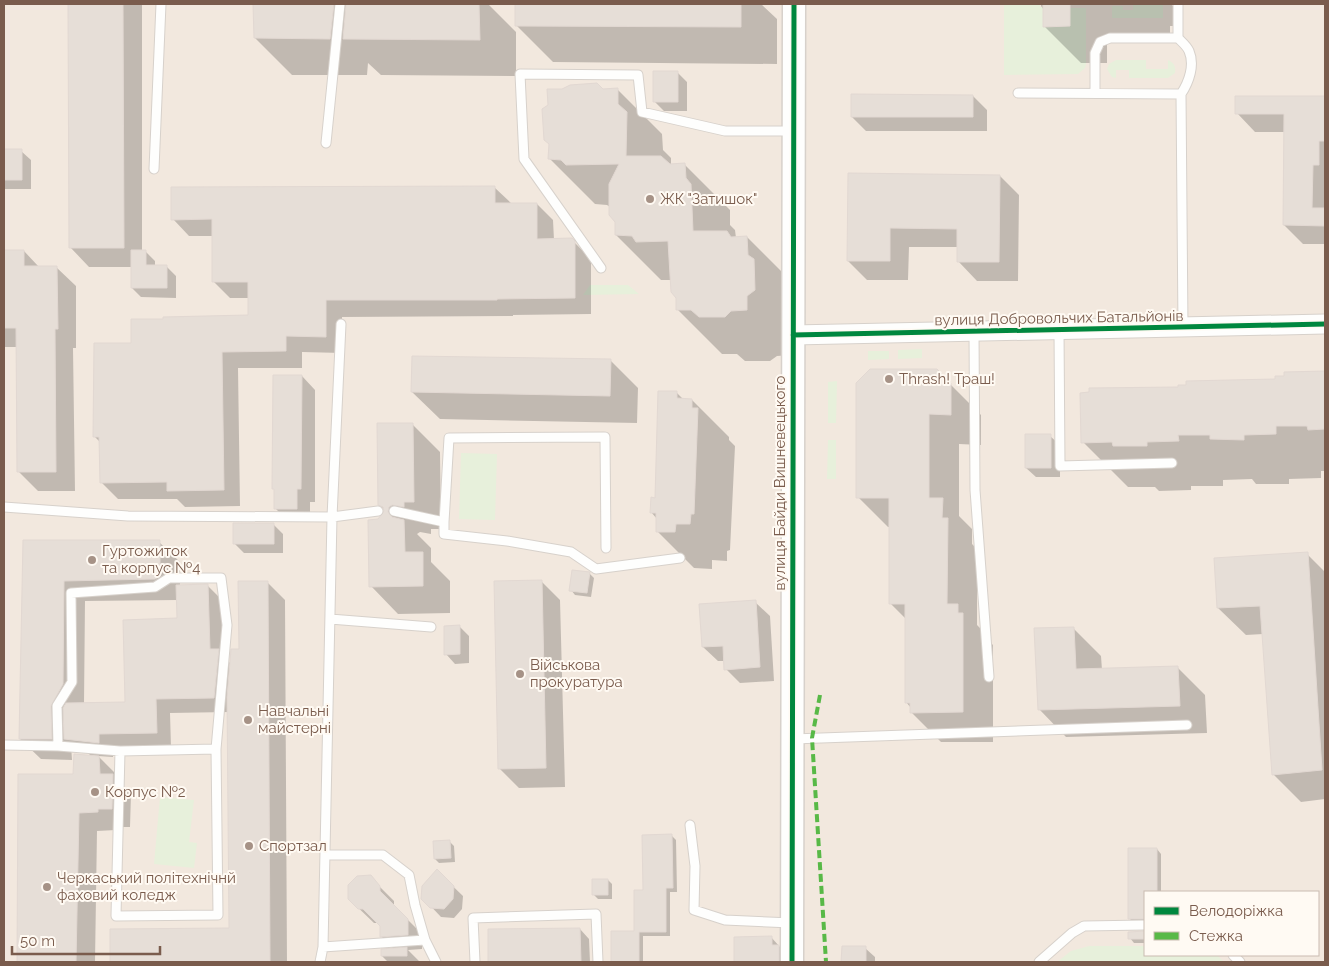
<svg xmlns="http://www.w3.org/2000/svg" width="1329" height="966" viewBox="0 0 1329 966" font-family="Raleway,sans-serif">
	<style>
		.residential { fill: #f2e8de; fill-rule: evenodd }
		.green { fill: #e7f0db }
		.shadow { fill: #0003; fill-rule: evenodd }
		.building { fill: #e6ded7; stroke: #e2d8d2 }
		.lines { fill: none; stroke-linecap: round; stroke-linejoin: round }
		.service-casing { stroke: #d7d1cb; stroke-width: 11 }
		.minor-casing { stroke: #d7d1cb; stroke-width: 21 }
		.tertiary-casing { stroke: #d7d1cb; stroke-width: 25 }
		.service { stroke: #fefefd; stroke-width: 9 }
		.minor { stroke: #fefefd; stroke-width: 19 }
		.tertiary { stroke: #fefefd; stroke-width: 22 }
		.quiet { stroke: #58b947; stroke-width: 4; stroke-dasharray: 8 4; stroke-linecap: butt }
		.cycleway-casing { stroke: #fffaf3; stroke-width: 8 }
		.cycleway { stroke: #00873e; stroke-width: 5 }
		.poi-dot { fill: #a69286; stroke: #fffaf3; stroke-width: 2 }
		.labels { text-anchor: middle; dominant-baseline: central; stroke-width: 4; stroke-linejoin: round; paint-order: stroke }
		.poi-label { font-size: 15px; fill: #7a5c4d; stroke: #fffaf3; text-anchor: start }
		.street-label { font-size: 15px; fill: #7a5c4d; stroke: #fffaf3 }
	</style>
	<rect width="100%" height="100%" fill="#f9f5f0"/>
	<path class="residential" d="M 4,4 L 1325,4 L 1325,962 L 4,962 ZM 1145,892 L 1318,892 L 1318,955 L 1145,955 Z"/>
	<path class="green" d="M 1004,4 L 1040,4 L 1040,7 L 1043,7 L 1043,27 L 1070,26 L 1070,8 L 1086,8 L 1086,64 L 1085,68 L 1078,74 L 1004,75 Z
		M 1133,4 L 1163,4 L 1163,18 L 1112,18 L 1112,6 L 1123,6 L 1123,10 L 1133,10 Z
		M 1116,60 L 1146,60 L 1146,69 L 1168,69 L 1168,60 C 1174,63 1176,66 1175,73 L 1168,78 L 1129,78 L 1129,70 L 1116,70 L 1116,78 L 1112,77 L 1107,69 L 1109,64 Z
		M 590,285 L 628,285 L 639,294 L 583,295 Z
		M 922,349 L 922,358 L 898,359 L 898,350 Z
		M 868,351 L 889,351 L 889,359 L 868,360 Z
		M 837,381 L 836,423 L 828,423 L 828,382 Z
		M 828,440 L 836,440 L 836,479 L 827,479 Z
		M 461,453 L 497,454 L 495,520 L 459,519 Z
		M 160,797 L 194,800 L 189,842 L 197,843 L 194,868 L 154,864 Z
		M 1089,946 L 1145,946 L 1145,955 L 1217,955 L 1224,962 L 1057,962 L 1071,951 Z"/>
	<path class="shadow" d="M 69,4 L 142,4 L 142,252 L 146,252 L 155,261 L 155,266 L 167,267 L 176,276 L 176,298 L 141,297 L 132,288 L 132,267 L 89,267 L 70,247 Z
		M 255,4 L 488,4 L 516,32 L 516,76 L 381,75 L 368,63 L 367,75 L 292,75 L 255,38 Z
		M 516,4 L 761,4 L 777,19 L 777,64 L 553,62 L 516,25 Z
		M 1041,4 L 1171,4 L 1173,6 L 1173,26 L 1170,26 L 1170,42 L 1122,43 L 1107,34 L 1107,63 L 1081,63 L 1044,26 L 1044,10 L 1041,6 Z
		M 678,73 L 687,82 L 687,111 L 664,111 L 654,101 Z
		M 617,89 L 662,134 L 663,150 L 671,158 L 671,165 L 685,165 L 730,210 L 730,225 L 735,230 L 736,238 L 747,237 L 792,282 L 792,355 L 777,356 L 770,361 L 745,361 L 737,354 L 722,354 L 677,309 L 677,297 L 671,280 L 661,280 L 616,235 L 617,222 L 610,207 L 607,205 L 595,204 L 550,159 L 602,90 Z
		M 973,96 L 987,110 L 987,131 L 866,131 L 852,117 Z
		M 1237,98 L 1325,98 L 1325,244 L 1303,244 L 1284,225 L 1285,132 L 1255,132 L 1237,113 Z
		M 4,151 L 21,151 L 31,160 L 31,189 L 4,189 Z
		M 849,175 L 1000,176 L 1019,195 L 1018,281 L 977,281 L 958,261 L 958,247 L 909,247 L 908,280 L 867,280 L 848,261 Z
		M 494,187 L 512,204 L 537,204 L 553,220 L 554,240 L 572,240 L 591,259 L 591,314 L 513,315 L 513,316 L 342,317 L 342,353 L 302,352 L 302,368 L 238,368 L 240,506 L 185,507 L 177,499 L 118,499 L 101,482 L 100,442 L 94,436 L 132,344 L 249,316 L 249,298 L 230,298 L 214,282 L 214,236 L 189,236 L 173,219 Z
		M 24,251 L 39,267 L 56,267 L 76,286 L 76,348 L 73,348 L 75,491 L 38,491 L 19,472 L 17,347 L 4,347 L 4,252 Z
		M 610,360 L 638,388 L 637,423 L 440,419 L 412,392 Z
		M 937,371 L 981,415 L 981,445 L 959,444 L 959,516 L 972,529 L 972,544 L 977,549 L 977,625 L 988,636 L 988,640 L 993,645 L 993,742 L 941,742 L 911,712 L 911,708 L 906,702 L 906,619 L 891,604 L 890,527 L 888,527 L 858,497 Z
		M 1325,372 L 1325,471 L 1321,471 L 1321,478 L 1289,479 L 1289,484 L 1256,484 L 1252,479 L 1223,480 L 1223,486 L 1191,486 L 1191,490 L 1159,491 L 1155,487 L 1128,487 L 1083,442 L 1179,388 L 1277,380 L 1285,377 L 1285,373 Z
		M 302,376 L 315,390 L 315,502 L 310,502 L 310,522 L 289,522 L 275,508 L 275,491 L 274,489 Z
		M 677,393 L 684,400 L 692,400 L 729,437 L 729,440 L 735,446 L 730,550 L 727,551 L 727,561 L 712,560 L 712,569 L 694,568 L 657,531 L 657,519 L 651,512 L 656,499 Z
		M 412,424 L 440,452 L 441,529 L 431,529 L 431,534 L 420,532 L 417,534 L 431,548 L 431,562 L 450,581 L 450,613 L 398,614 L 371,586 L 379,521 L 386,511 L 379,504 Z
		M 1050,436 L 1060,445 L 1060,477 L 1036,477 L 1026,468 Z
		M 273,524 L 283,534 L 283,553 L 244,553 L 234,543 Z
		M 24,541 L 159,542 L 180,562 L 180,586 L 208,586 L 222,600 L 223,656 L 231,664 L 240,650 L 267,582 L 285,600 L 287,962 L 111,961 L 230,929 L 229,712 L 170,713 L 171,747 L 113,748 L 113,757 L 98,756 L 117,775 L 118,781 L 131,794 L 130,827 L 116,827 L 116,830 L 97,831 L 95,962 L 18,962 L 19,775 L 74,776 L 91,756 L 88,753 L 80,753 L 71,745 L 72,760 L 41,759 L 20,739 ZM 178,600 L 178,620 L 126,703 L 84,704 L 85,601 Z
		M 1307,554 L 1325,572 L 1325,799 L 1301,802 L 1273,774 L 1263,634 L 1246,635 L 1218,608 Z
		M 589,573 L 594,578 L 591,597 L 575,595 L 571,590 Z
		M 541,581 L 560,600 L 565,787 L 519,788 L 500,769 Z
		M 755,602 L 770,616 L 774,681 L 740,683 L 726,669 L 725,661 L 718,661 L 703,647 Z
		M 459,626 L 469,636 L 469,663 L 455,664 L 446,654 Z
		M 1074,629 L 1101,656 L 1102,670 L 1178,668 L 1205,695 L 1207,733 L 1066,737 L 1039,709 Z
		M 672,836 L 676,840 L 677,892 L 670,892 L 670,936 L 643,936 L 643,962 L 612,962 L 612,933 L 635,932 L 644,891 Z
		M 449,841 L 454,846 L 455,862 L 439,863 L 435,859 Z
		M 1157,849 L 1161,854 L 1161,892 L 1145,892 L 1145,923 L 1134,923 L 1130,919 Z
		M 437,871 L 463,896 L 462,909 L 454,918 L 441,917 L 423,898 Z
		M 370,877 L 394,901 L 394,906 L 422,934 L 422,949 L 408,950 L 420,962 L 388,962 L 382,956 L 395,950 L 381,936 L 381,925 L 379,923 L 374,923 L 349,899 Z
		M 608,880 L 612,884 L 612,899 L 598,899 L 594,895 Z
		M 580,929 L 589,939 L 590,962 L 489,962 L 489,930 Z
		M 1145,932 L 1145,943 L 1134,943 L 1130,938 L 1130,933 Z
		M 771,937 L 788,956 L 788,962 L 736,962 L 735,938 Z
		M 843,947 L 865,948 L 875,957 L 875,962 L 842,962 Z"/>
	<path class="building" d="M 68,4 L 123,4 L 124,248 L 69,248 Z
		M 253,4 L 334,4 L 330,39 L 254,38 Z
		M 346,4 L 479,4 L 480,40 L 343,39 Z
		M 515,4 L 741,4 L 741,27 L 515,26 Z
		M 1043,4 L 1070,4 L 1070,26 L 1043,27 Z
		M 653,71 L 678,71 L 678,102 L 653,102 Z
		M 597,83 L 603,89 L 618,88 L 618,104 L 627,112 L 626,156 L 661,156 L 670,164 L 685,163 L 686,178 L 691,184 L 693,231 L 727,231 L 731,237 L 747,236 L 748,255 L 754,259 L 755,290 L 747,296 L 747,310 L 731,311 L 725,317 L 699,317 L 691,310 L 676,310 L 676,298 L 671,292 L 668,241 L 636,242 L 632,236 L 615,235 L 615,222 L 609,215 L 609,184 L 619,164 L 566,165 L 561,160 L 548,159 L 549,144 L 544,140 L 542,109 L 548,105 L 547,89 L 562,89 L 570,85 Z
		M 851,94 L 973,95 L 973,117 L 851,117 Z
		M 1235,96 L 1325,96 L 1325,141 L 1319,141 L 1319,165 L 1313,165 L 1312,208 L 1325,208 L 1325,226 L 1283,225 L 1284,114 L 1235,114 Z
		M 4,149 L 22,149 L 22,180 L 4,180 Z
		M 848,173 L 1000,175 L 999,262 L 957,262 L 957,229 L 890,228 L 890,261 L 847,261 Z
		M 495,186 L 495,203 L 537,203 L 537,239 L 572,238 L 575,241 L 575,298 L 497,299 L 497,300 L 326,300 L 326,337 L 286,336 L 286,351 L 222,352 L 224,490 L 167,491 L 167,482 L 100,483 L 99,437 L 93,437 L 94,343 L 131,343 L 131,319 L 163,319 L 163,317 L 248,315 L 248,282 L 212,282 L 212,219 L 171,220 L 171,187 Z
		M 4,250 L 24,250 L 24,266 L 57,266 L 58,329 L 55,329 L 56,472 L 17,472 L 16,328 L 4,328 Z
		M 131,250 L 146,250 L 146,265 L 167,265 L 167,288 L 131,288 Z
		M 412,356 L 611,359 L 610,396 L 411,392 Z
		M 870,369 L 937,369 L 951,383 L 951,415 L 929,414 L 929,498 L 943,498 L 942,518 L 948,518 L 947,604 L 958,604 L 958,613 L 963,613 L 963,712 L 910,713 L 910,703 L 905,703 L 905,604 L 889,604 L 889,498 L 856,498 L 856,383 Z
		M 1325,371 L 1325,429 L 1308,430 L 1307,426 L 1276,426 L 1276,434 L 1244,435 L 1244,440 L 1210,439 L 1210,435 L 1178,435 L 1179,441 L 1147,442 L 1147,446 L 1113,446 L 1112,442 L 1081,443 L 1080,393 L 1089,392 L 1089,388 L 1178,387 L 1178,385 L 1186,385 L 1186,381 L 1275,379 L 1275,376 L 1284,376 L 1284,372 Z
		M 273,375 L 302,375 L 301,489 L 297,489 L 297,509 L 274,509 L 274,489 L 272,489 Z
		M 658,391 L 677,391 L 677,398 L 692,399 L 692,408 L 698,408 L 694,514 L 691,514 L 690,524 L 676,524 L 675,532 L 656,532 L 656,513 L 650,513 L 651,497 L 655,498 Z
		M 377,423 L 413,423 L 414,502 L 404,502 L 404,507 L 392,505 L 389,507 L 388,512 L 392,517 L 404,520 L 405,552 L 423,552 L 423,586 L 369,587 L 368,520 L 378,519 L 384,511 L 383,507 L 378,505 Z
		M 1025,434 L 1051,434 L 1051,468 L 1025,468 Z
		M 233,523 L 274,523 L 274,544 L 233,544 Z
		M 23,540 L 160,540 L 160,576 L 155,579 L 64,581 L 63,684 L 51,706 L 52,739 L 19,739 Z
		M 1308,552 L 1322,770 L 1272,775 L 1260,606 L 1217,608 L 1214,558 Z
		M 572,570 L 590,572 L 587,593 L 569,591 Z
		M 542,580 L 546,768 L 498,769 L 494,581 Z
		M 238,581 L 268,581 L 270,961 L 110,962 L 110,929 L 229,928 L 227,697 L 231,649 L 239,649 Z
		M 208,584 L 210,649 L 219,649 L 214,698 L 156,699 L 157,733 L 99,734 L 99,743 L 64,739 L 63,708 L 66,703 L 125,702 L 123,620 L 177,618 L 176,585 Z
		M 756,600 L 760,667 L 724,670 L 723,646 L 702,647 L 699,604 Z
		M 460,625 L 460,654 L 444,655 L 444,626 Z
		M 1074,627 L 1076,669 L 1178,666 L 1180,706 L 1038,710 L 1034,628 Z
		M 74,754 L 99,756 L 100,774 L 113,774 L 112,809 L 98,809 L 98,812 L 79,813 L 76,962 L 17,962 L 18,774 L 73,774 Z
		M 672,834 L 673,888 L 666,888 L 666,932 L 639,932 L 639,962 L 611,962 L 611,931 L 634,931 L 634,890 L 643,890 L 642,835 Z
		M 450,840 L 451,858 L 434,859 L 433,841 Z
		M 1128,848 L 1157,848 L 1157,892 L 1145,892 L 1145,919 L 1128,919 Z
		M 437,869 L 454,886 L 453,899 L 444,909 L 430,908 L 421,899 L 422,886 Z
		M 371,875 L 380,886 L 380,891 L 408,919 L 408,935 L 380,937 L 380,926 L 363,909 L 358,909 L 348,899 L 348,885 L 357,876 Z
		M 592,879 L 608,879 L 608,895 L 592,895 Z
		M 580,928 L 581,962 L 488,962 L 488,929 Z
		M 1145,931 L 1145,939 L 1128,939 L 1128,932 Z
		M 772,936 L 772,945 L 779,945 L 779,962 L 734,962 L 734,937 Z
		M 842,946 L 866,946 L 866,962 L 841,962 Z
		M 407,947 L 407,956 L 381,956 L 381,949 Z"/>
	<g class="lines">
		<defs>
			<path id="service" d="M 1178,4 L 1178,38 C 1182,42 1187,46 1189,51 C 1195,65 1189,82 1181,94 L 1183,328
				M 1018,93 L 1181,94
				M 1095,93 L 1095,53 L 1100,42 L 1110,38 L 1178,38
				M 326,143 L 340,4
				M 154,169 L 161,4
				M 601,268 L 524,159 L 520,74 L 638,75 L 642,112 L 725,131 L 793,131
				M 1059,330 L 1060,466 L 1172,463
				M 974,332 L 975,490 L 989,677
				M 4,507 L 128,516 L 332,517 L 378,511
				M 394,511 L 444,522 L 449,438 L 605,437 L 606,548
				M 444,522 L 444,534 L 507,541 L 571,552 L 596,569 L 680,558
				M 330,619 L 431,627
				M 793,739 L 1187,725
				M 4,745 L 58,746 L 120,751 L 216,749 L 218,915 L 116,916 L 120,751
				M 58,746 L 57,706 L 72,682 L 71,593 L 155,587 L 169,578 L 221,578 L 227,625 L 216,749
				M 690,825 L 695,866 L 694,910 L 725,920 L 792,923
				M 325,855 L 383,855 L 409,875 L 415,905 L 425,940
				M 323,947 L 332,517 L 341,324
				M 1233,955 L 1240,962
				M 320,962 L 323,947 L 425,940 L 436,962
				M 475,962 L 473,918 L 596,914 L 598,962
				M 1039,962 L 1072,933 L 1084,926 L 1145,925"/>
			<path id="minor" d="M 793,335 L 1325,324"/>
			<path id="tertiary" d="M 792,962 L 794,4"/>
		</defs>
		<use href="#service" class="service-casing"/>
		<use href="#minor" class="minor-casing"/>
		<use href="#tertiary" class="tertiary-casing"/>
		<use href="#service" class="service"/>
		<use href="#minor" class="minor"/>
		<use href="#tertiary" class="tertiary"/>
		<path class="quiet" d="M 820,695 L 812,738 L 826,962"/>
		<defs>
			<path id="cycleway" d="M 793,335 L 1325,324
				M 792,962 L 794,4"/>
		</defs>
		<use href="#cycleway" class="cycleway-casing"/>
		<use href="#cycleway" class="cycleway"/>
	</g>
	<g class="poi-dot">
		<circle cx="650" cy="199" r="5"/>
		<circle cx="889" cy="379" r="5"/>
		<circle cx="92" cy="560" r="5"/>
		<circle cx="520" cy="674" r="5"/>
		<circle cx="248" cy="720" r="5"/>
		<circle cx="95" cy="792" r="5"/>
		<circle cx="249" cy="846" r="5"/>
		<circle cx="47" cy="887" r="5"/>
	</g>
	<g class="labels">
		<g class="poi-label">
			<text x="660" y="199">ЖК "Затишок"</text>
			<text x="899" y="379">Thrash! Траш!</text>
			<text x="102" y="551">Гуртожиток<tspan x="102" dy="17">та корпус №4</tspan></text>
			<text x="530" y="665">Військова<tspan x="530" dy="17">прокуратура</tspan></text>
			<text x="258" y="711">Навчальні<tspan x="258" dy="17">майстерні</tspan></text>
			<text x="105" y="792">Корпус №2</text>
			<text x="259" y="846">Спортзал</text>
			<text x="57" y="878">Черкаський політехнічнй<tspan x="57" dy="17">фаховий коледж</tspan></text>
		</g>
		<g class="street-label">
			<text transform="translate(1059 318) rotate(-1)">вулиця Добровольчих Батальйонів</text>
			<text transform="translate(780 483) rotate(-90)">вулиця Байди Вишневецького</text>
		</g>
	</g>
	<rect width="1329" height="966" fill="none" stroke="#7a5c4d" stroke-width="10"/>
	<rect x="1144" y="891" width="175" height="65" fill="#fffaf3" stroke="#cabbb1"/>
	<rect x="1154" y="907" width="25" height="8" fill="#00873e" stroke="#cabbb1"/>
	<text x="1189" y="916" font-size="15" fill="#7a5c4d">Велодоріжка</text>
	<rect x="1154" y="932" width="25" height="8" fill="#58b947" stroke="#cabbb1"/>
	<text x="1189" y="941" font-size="15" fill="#7a5c4d">Стежка</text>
	<path d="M12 946v8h148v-8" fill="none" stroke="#7a5c4d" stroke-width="2.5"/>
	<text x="20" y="946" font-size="15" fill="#7a5c4d" stroke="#fffaf3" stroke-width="4" paint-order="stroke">50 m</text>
</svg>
